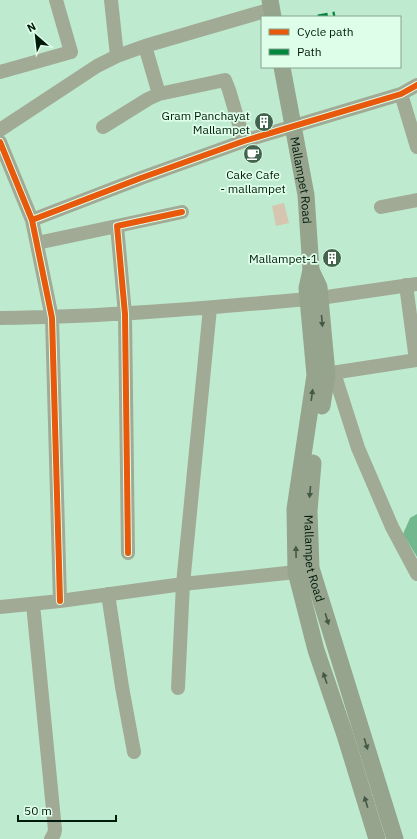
<svg xmlns="http://www.w3.org/2000/svg" width="417" height="839" viewBox="0 0 417 839" font-family="'IBM Plex Sans',sans-serif">
	<style>
		.green { fill: #d6c6af }
		.water { fill: #73b78f }
		.lines { fill: none; stroke-linecap: round; stroke-linejoin: round }
		.minor { stroke: #a1aa95; stroke-width: 14 }
		.major { stroke: #96a48e; stroke-width: 17 }
		.quiet { stroke: #00873e; stroke-width: 5; stroke-dasharray: 10 5; stroke-linecap: butt }
		.cycleway-casing { stroke: #dffee9; stroke-width: 8 }
		.cycleway { stroke: #e8590c; stroke-width: 6 }
		.oneway { fill: #445945 }
		.labels { text-anchor: middle; dominant-baseline: central; stroke-width: 3.5; stroke-linejoin: round; paint-order: stroke }
		.poi-label { font-size: 12px; fill: #001b0a; stroke: #dffee9; text-anchor: end }
		.street-label { font-size: 12px; fill: #001b0a; stroke: #dffee9 }
	</style>
	<rect width="100%" height="100%" fill="#beebcf"/>
	<path class="green" d="M 284,203 L 289,223 L 276,226 L 272,206 Z"/>
	<path class="water" d="M 417,514 L 417,557 L 403,534 L 410,518 Z"/>
	<g class="lines">
		<path class="minor" d="M 111,0 L 117,56
			M 145,46 L 159,94 L 225,80 L 229,90 L 244,141
			M 0,72 L 71,52 L 56,0
			M 401,94 L 417,147
			M 103,127 L 148,99 L 159,94
			M 0,130 L 97,66 L 117,56 L 145,46 L 272,9
			M 0,142 L 32,220 L 52,318 L 60,601
			M 381,207 L 417,200
			M 32,220 L 141,178 L 244,141 L 401,94 L 417,85
			M 37,243 L 117,226
			M 406,285 L 416,360
			M 320,298 L 417,284
			M 0,318 C 103,317 206,308 308,299
			M 334,373 L 358,448 L 392,527 L 417,574
			M 325,374 L 417,360
			M 128,553 L 125,314 L 117,226 L 182,212
			M 108,594 L 122,687 L 134,752
			M 33,604 L 55,830 L 54,834 L 51,839
			M 0,607 L 60,601 L 183,584 L 296,572 L 305,569
			M 178,688 L 183,584 L 210,308"/>
		<g class="major">
			<path d="M 270,0 L 273,17"/>
			<path id="s1" d="M 282,67 L 306,195 L 311,270 L 307,288 L 315,375 L 295,509 L 296,572 L 316,650 L 345,735 L 377,839"/>
			<path d="M 311,270 L 319,287 L 327,374 L 322,406"/>
			<path id="s2" d="M 313,463 L 309,511 L 311,568 L 395,839"/>
		</g>
		<path class="quiet" d="M 318,17 L 335,14"/>
		<defs>
			<path id="cycleway" d="M 0,142 L 32,220 L 52,318 L 60,601
				M 32,220 L 141,178 L 244,141 L 401,94 L 417,85
				M 128,553 L 125,314 L 117,226 L 182,212"/>
		</defs>
		<use href="#cycleway" class="cycleway-casing"/>
		<use href="#cycleway" class="cycleway"/>
	</g>
	<defs><path id="oneway-solid" d="M-6-.8H1V-3.2L6.5 0L1 3.2V.8H-6Z"/></defs>
	<g class="oneway">
		<use href="#oneway-solid" transform="translate(322 321) rotate(85)"/>
		<use href="#oneway-solid" transform="translate(312 395) rotate(-82)"/>
		<use href="#oneway-solid" transform="translate(310 492) rotate(95)"/>
		<use href="#oneway-solid" transform="translate(296 552) rotate(-91)"/>
		<use href="#oneway-solid" transform="translate(327 619) rotate(73)"/>
		<use href="#oneway-solid" transform="translate(325 678) rotate(-109)"/>
		<use href="#oneway-solid" transform="translate(366 744) rotate(73)"/>
		<use href="#oneway-solid" transform="translate(366 802) rotate(-107)"/>
	</g>
	<defs>
		<symbol id="building-disc" viewBox="-11 -11 22 22"><circle r="9.5" fill="#42644f" stroke="#dffee9"/><path d="M-4-6H4V6H1V3H-1V6H-4ZM-2.5-4.3h1.7v1.8h-1.7ZM.8-4.3h1.7v1.8H.8ZM-2.5-1h1.7V.8h-1.7ZM.8-1h1.7V.8H.8Z" fill="#fff"/></symbol>
		<symbol id="cafe-disc" viewBox="-11 -11 22 22"><circle r="9.5" fill="#42644f" stroke="#dffee9"/><path d="M-5.5-4.5H6V0H3Q3 3.5 0 3.5H-2.5Q-5.5 3.5-5.5 0ZM3-3.2v2h1.7v-2ZM-6 4.5H4V6H-6Z" fill="#fff"/></symbol>
	</defs>
	<g fill-rule="evenodd">
		<use href="#building-disc" x="253" y="111" width="22" height="22"/>
		<use href="#cafe-disc" x="242" y="143" width="22" height="22"/>
		<use href="#building-disc" x="321" y="247" width="22" height="22"/>
	</g>
	<g class="labels">
		<g class="poi-label">
			<text x="250" y="115">Gram Panchayat<tspan x="250" dy="14">Mallampet</tspan></text>
			<text x="253" y="174" text-anchor="middle">Cake Cafe<tspan x="253" dy="14">- mallampet</tspan></text>
			<text x="318" y="258">Mallampet-1</text>
		</g>
		<g class="street-label">
			<text stroke="none"><textPath href="#s1" startOffset="115">Mallampet Road</textPath></text>
			<text stroke="none"><textPath href="#s2" startOffset="96">Mallampet Road</textPath></text>
		</g>
	</g>
	<rect x="261" y="16" width="140" height="52" fill="#dffee9" stroke="#86a390"/>
	<rect x="269" y="29" width="20" height="6" fill="#e8590c" stroke="#86a390"/>
	<text x="297" y="36" font-size="12" fill="#001b0a">Cycle path</text>
	<rect x="269" y="49" width="20" height="6" fill="#00873e" stroke="#86a390"/>
	<text x="297" y="56" font-size="12" fill="#001b0a">Path</text>
	<g transform="translate(36 36) rotate(332)" stroke="#dffee9" stroke-width="3" paint-order="stroke">
	<path d="M0-3L7 15L0 10L-7 15Z" fill="#001b0a"/>
	<text y="-6" font-size="11" font-weight="bold" text-anchor="middle" fill="#001b0a">N</text>
	</g>
	<path d="M18 815v6h98v-6" fill="none" stroke="#001b0a" stroke-width="2"/>
	<text x="24" y="815" font-size="12" fill="#001b0a" stroke="#dffee9" stroke-width="3" paint-order="stroke">50 m</text>
</svg>
